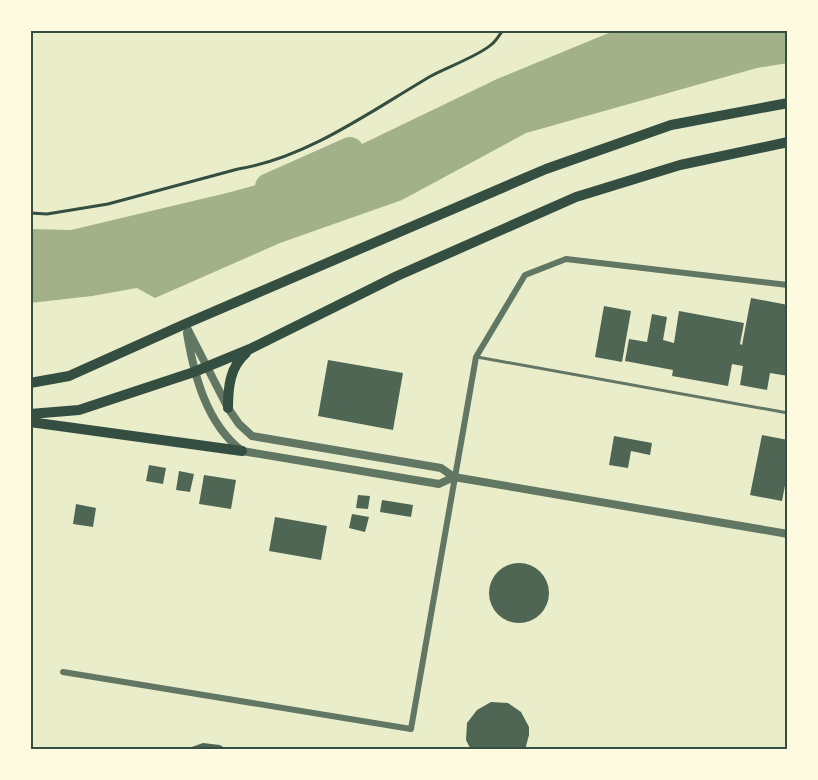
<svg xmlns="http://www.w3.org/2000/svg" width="818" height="780" viewBox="0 0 818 780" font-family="Raleway,sans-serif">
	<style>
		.water { fill: #a3b18a }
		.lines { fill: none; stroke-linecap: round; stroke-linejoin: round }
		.river { stroke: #a3b18a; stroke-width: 28 }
		.building { fill: #4f6655 }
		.path { stroke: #344e41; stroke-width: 3 }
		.service { stroke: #617663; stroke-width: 3 }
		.minor { stroke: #617663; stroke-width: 6 }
		.tertiary { stroke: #617663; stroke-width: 8 }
		.primary { stroke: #344e41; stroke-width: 10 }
		.neatline { fill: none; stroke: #344e41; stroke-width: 2 }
	</style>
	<rect width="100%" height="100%" fill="#e9edc9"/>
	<path class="water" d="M 616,30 L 788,30 L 788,63 L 757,68 L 526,133 L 402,200 L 280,243 L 155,298 L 137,288 L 92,296 L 30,303 L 30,229 L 71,230 L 231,192 L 306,171 L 497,79 Z"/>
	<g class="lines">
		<path class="river" d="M 269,187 L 350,151"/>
	</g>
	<path class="building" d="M 751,298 L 788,305 L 788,376 L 770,373 L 767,390 L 740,385 L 743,366 L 732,364 L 728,386 L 672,376 L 673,370 L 625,361 L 629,339 L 647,342 L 652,314 L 667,317 L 663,340 L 674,343 L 679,311 L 744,323 L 740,344 L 742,345 Z
		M 604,306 L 631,311 L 622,362 L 595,357 Z
		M 328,360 L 403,373 L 393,430 L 318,416 Z
		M 762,435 L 788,440 L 788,470 L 782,501 L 750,495 Z
		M 614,436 L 652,443 L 650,455 L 631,451 L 628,468 L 609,465 Z
		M 149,465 L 166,468 L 163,484 L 146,481 Z
		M 179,471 L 194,474 L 190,492 L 176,490 Z
		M 204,475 L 236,480 L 231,509 L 199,504 Z
		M 358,495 L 370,496 L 368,509 L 356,508 Z
		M 382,500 L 413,505 L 411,517 L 380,512 Z
		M 76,504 L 96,508 L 93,527 L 73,524 Z
		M 352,514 L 369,517 L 365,532 L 349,528 Z
		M 275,517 L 327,526 L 321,560 L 269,551 Z
		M489 593a30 30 0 1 1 60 0a30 30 0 1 1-60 0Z
		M 491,702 L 508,703 L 521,712 L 529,727 L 529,735 L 525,750 L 471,750 L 466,740 L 467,723 L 477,710 Z
		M 203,743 L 220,745 L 228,750 L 183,750 Z"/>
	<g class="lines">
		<path class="path" d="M 30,213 L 47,214 L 108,204 L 238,169 C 307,158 371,111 431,76 C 447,67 479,56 492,44 C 496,41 500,34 503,30"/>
		<path class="service" d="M 477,357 L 788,413"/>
		<path class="minor" d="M 63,672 L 411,729 L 476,357 L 525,275 L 566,259 L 788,285"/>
		<path class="tertiary" d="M 185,324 L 228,408 L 239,424 L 252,436 L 441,468 L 454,477 L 788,534
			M 187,333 C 194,375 206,423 242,451 L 439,484 L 454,477"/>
		<path class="primary" d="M 30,383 L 69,376 L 185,324 L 546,169 L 671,125 L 788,103
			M 228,408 C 228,387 230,367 246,353
			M 30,414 L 79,410 L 194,372 L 250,349 L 397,276 L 576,197 L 680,165 L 788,142
			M 30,422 L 242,451"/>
	</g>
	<rect width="818" height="780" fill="none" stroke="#fefae0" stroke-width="63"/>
	<rect x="32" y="32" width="754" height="716" class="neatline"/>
</svg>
